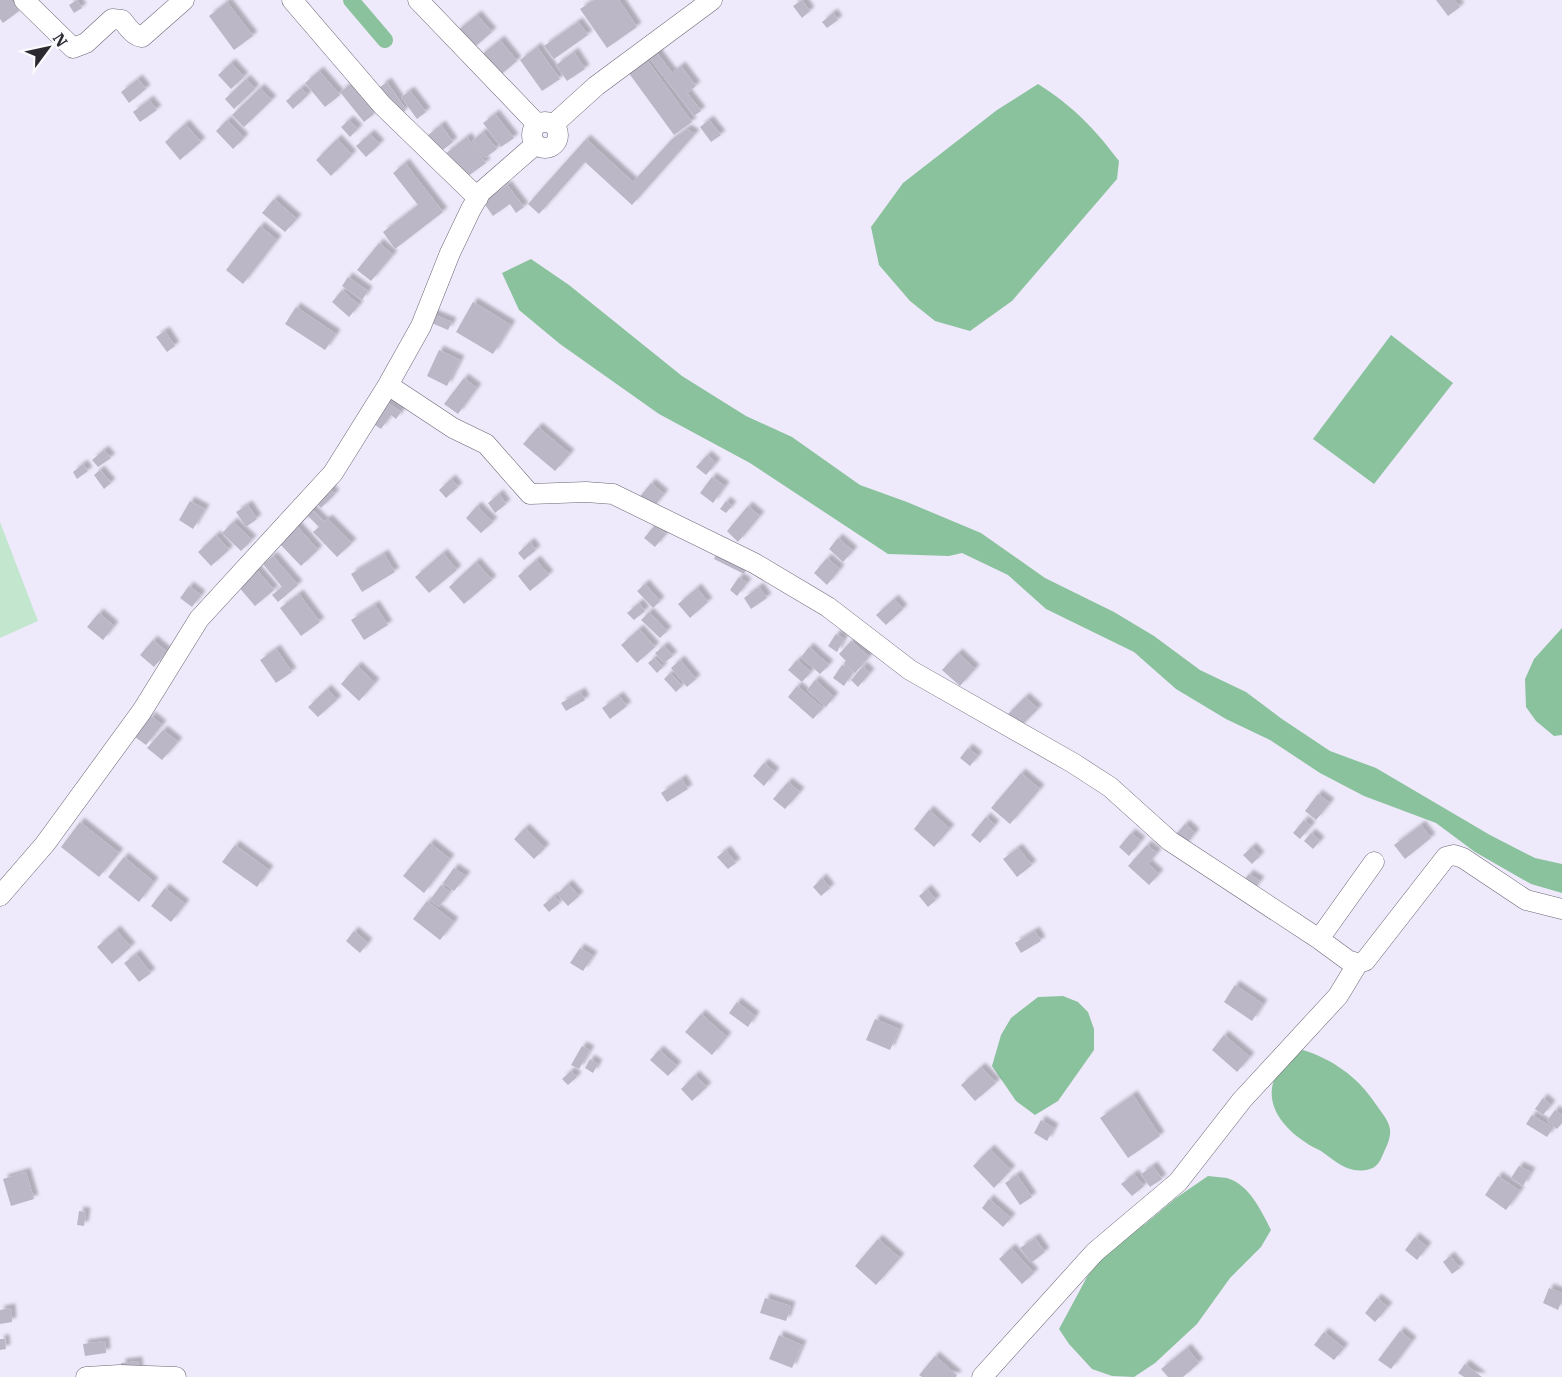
<svg xmlns="http://www.w3.org/2000/svg" width="1562" height="1377" viewBox="0 0 1562 1377" font-family="'IBM Plex Serif',serif">
	<style>
		.green { fill: #c3e6ce }
		.water { fill: #8ac29d }
		.lines { fill: none; stroke-linecap: round; stroke-linejoin: round }
		.canal { stroke: #8ac29d; stroke-width: 16 }
		.building { fill: #bcb7c6; filter: url(#shadow) }
		.minor-casing { stroke: #6a6574; stroke-width: 21 }
		.minor { stroke: #fff; stroke-width: 20 }
	</style>
	<defs>
		<filter id="shadow"><feDropShadow dx="4.5" dy="-4.5" stdDeviation="1.5" flood-color="#0004"/></filter>
	</defs>
	<rect width="100%" height="100%" fill="#efeafb"/>
	<path class="green" d="M 0,522 L 38,621 L 0,638 Z"/>
	<path class="water" d="M 1038,84 C 1074,107 1094,128 1119,161 L 1117,179 L 1012,301 L 970,331 L 935,321 L 910,301 L 879,265 L 871,227 L 903,183 L 997,110 Z
		M 531,259 L 569,285 L 682,376 L 746,416 L 792,437 L 860,485 L 907,502 L 981,533 L 1045,578 L 1114,612 L 1154,636 L 1200,670 L 1246,692 L 1282,719 L 1330,751 L 1376,768 L 1490,835 L 1535,858 L 1562,864 L 1562,893 L 1531,884 L 1475,852 L 1436,823 L 1364,796 L 1320,773 L 1270,740 L 1226,719 L 1176,689 L 1134,652 L 1046,609 L 1008,575 L 962,553 L 949,556 L 888,554 L 750,463 L 659,414 L 560,344 L 519,310 L 502,273 Z
		M 1391,335 L 1453,383 L 1374,484 L 1313,439 Z
		M 1562,628 L 1562,735 L 1554,736 L 1536,721 L 1526,707 L 1525,679 L 1534,659 Z
		M 1063,996 L 1078,1002 L 1088,1012 L 1094,1029 L 1094,1050 L 1058,1101 L 1035,1115 L 1016,1101 L 992,1066 L 1001,1035 L 1011,1018 L 1038,997 Z
		M 1303,1050 C 1332,1059 1358,1077 1375,1103 C 1389,1123 1396,1128 1384,1152 C 1381,1159 1378,1167 1370,1169 C 1349,1175 1337,1162 1321,1151 C 1316,1148 1310,1146 1305,1142 C 1264,1115 1258,1076 1303,1050 Z
		M 1208,1176 C 1214,1177 1221,1177 1227,1178 C 1249,1184 1262,1212 1271,1230 L 1261,1247 L 1230,1278 L 1197,1324 L 1155,1363 L 1134,1377 L 1112,1376 L 1092,1369 L 1069,1344 L 1059,1329 L 1087,1277 L 1113,1244 L 1145,1224 L 1176,1198 Z"/>
	<g class="lines">
		<path class="canal" d="M 351,0 L 385,40"/>
	</g>
	<path class="building" d="M 0,0 L 10,0 L 19,11 L 3,23 L 0,19 Z
		M 77,0 L 82,8 L 74,13 L 69,5 Z
		M 594,0 L 619,0 L 637,27 L 607,48 L 580,9 Z
		M 802,0 L 810,11 L 802,18 L 793,6 Z
		M 1436,0 L 1454,0 L 1460,7 L 1448,16 Z
		M 227,2 L 253,36 L 234,50 L 209,16 Z
		M 833,13 L 838,20 L 827,28 L 822,22 Z
		M 477,15 L 492,32 L 471,50 L 456,32 Z
		M 578,22 L 588,35 L 554,59 L 544,46 Z
		M 500,40 L 517,61 L 498,77 L 480,56 Z
		M 537,47 L 560,79 L 542,91 L 520,60 Z
		M 654,49 L 672,73 L 681,66 L 696,86 L 687,93 L 701,111 L 694,116 L 647,55 Z
		M 574,52 L 585,69 L 567,81 L 556,65 Z
		M 646,59 L 692,122 L 674,135 L 628,72 Z
		M 231,63 L 244,77 L 231,89 L 218,75 Z
		M 319,71 L 340,95 L 325,107 L 305,83 Z
		M 138,79 L 146,89 L 129,103 L 121,92 Z
		M 246,79 L 255,89 L 234,109 L 225,99 Z
		M 387,82 L 406,110 L 399,115 L 380,87 Z
		M 351,84 L 374,114 L 364,122 L 340,92 Z
		M 260,88 L 272,100 L 244,127 L 232,115 Z
		M 301,88 L 308,95 L 293,109 L 286,101 Z
		M 410,91 L 426,112 L 417,119 L 401,97 Z
		M 149,100 L 157,110 L 140,122 L 133,112 Z
		M 495,114 L 514,138 L 501,147 L 483,123 Z
		M 227,120 L 244,138 L 233,149 L 216,131 Z
		M 349,120 L 358,129 L 350,137 L 341,127 Z
		M 709,120 L 721,135 L 711,142 L 700,127 Z
		M 185,124 L 201,142 L 180,160 L 165,142 Z
		M 441,125 L 453,142 L 440,152 L 428,135 Z
		M 687,129 L 695,134 L 632,205 L 585,162 L 539,214 L 528,204 L 586,139 L 633,182 L 671,140 Z
		M 483,132 L 497,149 L 485,158 L 472,141 Z
		M 370,134 L 380,144 L 366,157 L 356,146 Z
		M 467,137 L 486,163 L 464,179 L 445,154 Z
		M 337,139 L 352,155 L 331,176 L 316,160 Z
		M 405,163 L 443,212 L 395,249 L 383,232 L 418,205 L 393,173 Z
		M 507,185 L 524,207 L 516,213 L 510,204 L 493,216 L 483,202 Z
		M 274,199 L 297,219 L 285,232 L 262,213 Z
		M 260,226 L 277,240 L 243,284 L 226,270 Z
		M 379,243 L 393,255 L 371,281 L 357,270 Z
		M 348,277 L 368,291 L 362,300 L 342,286 Z
		M 342,290 L 359,305 L 349,317 L 332,302 Z
		M 473,302 L 511,325 L 493,354 L 456,332 Z
		M 296,307 L 336,334 L 325,350 L 285,324 Z
		M 430,313 L 452,322 L 448,330 L 427,321 Z
		M 165,331 L 175,346 L 167,352 L 156,337 Z
		M 439,350 L 460,360 L 447,386 L 427,376 Z
		M 464,378 L 477,388 L 458,414 L 444,404 Z
		M 384,400 L 401,412 L 396,419 L 391,415 L 381,429 L 369,421 Z
		M 538,427 L 570,454 L 555,471 L 523,444 Z
		M 104,450 L 111,458 L 98,467 L 92,460 Z
		M 707,455 L 716,463 L 706,475 L 696,467 Z
		M 83,464 L 88,471 L 77,479 L 73,472 Z
		M 100,470 L 111,483 L 104,489 L 94,475 Z
		M 712,477 L 725,486 L 713,503 L 700,493 Z
		M 451,479 L 458,487 L 446,498 L 439,490 Z
		M 651,483 L 664,494 L 651,510 L 638,499 Z
		M 327,486 L 335,494 L 321,508 L 313,500 Z
		M 499,494 L 506,504 L 495,513 L 488,503 Z
		M 190,501 L 205,509 L 193,529 L 179,520 Z
		M 726,501 L 732,506 L 726,513 L 720,509 Z
		M 248,505 L 257,519 L 246,527 L 236,512 Z
		M 307,505 L 324,522 L 328,519 L 352,543 L 337,557 L 313,532 L 319,527 L 308,516 L 302,523 L 295,517 Z
		M 477,506 L 493,522 L 481,533 L 466,518 Z
		M 748,506 L 760,516 L 738,542 L 727,531 Z
		M 233,522 L 252,540 L 241,551 L 222,533 Z
		M 296,525 L 318,550 L 301,566 L 278,542 Z
		M 655,525 L 666,534 L 655,547 L 644,538 Z
		M 216,535 L 229,550 L 211,566 L 198,552 Z
		M 838,538 L 853,551 L 843,562 L 829,549 Z
		M 530,542 L 536,550 L 524,560 L 518,553 Z
		M 718,550 L 748,565 L 744,574 L 714,559 Z
		M 443,553 L 457,570 L 429,593 L 415,577 Z
		M 384,554 L 395,572 L 362,592 L 351,574 Z
		M 273,556 L 298,585 L 278,602 L 272,595 L 282,587 L 263,564 Z
		M 827,558 L 840,569 L 827,585 L 814,573 Z
		M 536,560 L 549,575 L 530,591 L 518,576 Z
		M 476,562 L 492,580 L 464,604 L 449,587 Z
		M 256,569 L 274,590 L 255,606 L 237,585 Z
		M 739,577 L 747,583 L 737,596 L 730,590 Z
		M 645,584 L 660,601 L 653,608 L 637,591 Z
		M 189,586 L 201,595 L 192,607 L 180,598 Z
		M 759,587 L 767,598 L 751,609 L 744,598 Z
		M 697,588 L 708,602 L 690,618 L 678,604 Z
		M 299,594 L 320,622 L 301,636 L 280,608 Z
		M 894,599 L 903,609 L 886,625 L 876,615 Z
		M 639,603 L 645,611 L 634,620 L 627,613 Z
		M 375,605 L 388,625 L 364,640 L 351,620 Z
		M 649,612 L 667,631 L 660,638 L 641,620 Z
		M 99,613 L 114,626 L 103,640 L 87,627 Z
		M 639,629 L 655,647 L 637,663 L 621,645 Z
		M 836,634 L 844,639 L 837,652 L 828,646 Z
		M 153,640 L 167,652 L 154,667 L 140,655 Z
		M 851,641 L 869,657 L 855,673 L 844,663 L 846,661 L 839,654 Z
		M 664,646 L 673,656 L 664,663 L 655,653 Z
		M 809,647 L 829,665 L 820,674 L 801,657 Z
		M 276,649 L 292,672 L 276,683 L 260,660 Z
		M 958,653 L 975,669 L 960,686 L 942,670 Z
		M 654,658 L 663,667 L 657,673 L 648,663 Z
		M 680,660 L 696,679 L 687,687 L 671,668 Z
		M 797,660 L 811,672 L 802,682 L 788,670 Z
		M 842,665 L 853,672 L 844,686 L 833,678 Z
		M 357,666 L 375,683 L 359,701 L 341,684 Z
		M 863,666 L 870,673 L 858,687 L 851,680 Z
		M 670,673 L 682,686 L 676,692 L 664,679 Z
		M 815,680 L 834,697 L 826,707 L 807,690 Z
		M 797,686 L 823,708 L 813,719 L 788,697 Z
		M 327,689 L 337,700 L 318,717 L 308,707 Z
		M 581,692 L 585,700 L 566,711 L 561,703 Z
		M 619,696 L 627,706 L 610,719 L 602,708 Z
		M 1025,697 L 1038,709 L 1019,728 L 1006,716 Z
		M 151,716 L 162,725 L 146,745 L 135,737 Z
		M 163,730 L 178,742 L 162,760 L 147,748 Z
		M 968,748 L 978,756 L 970,766 L 960,758 Z
		M 764,763 L 775,772 L 764,786 L 753,776 Z
		M 1021,773 L 1040,789 L 1010,824 L 991,808 Z
		M 682,779 L 688,789 L 667,802 L 661,793 Z
		M 788,782 L 800,792 L 785,809 L 773,799 Z
		M 1318,794 L 1330,803 L 1316,820 L 1305,811 Z
		M 929,810 L 950,829 L 934,847 L 914,829 Z
		M 986,817 L 995,825 L 980,843 L 971,835 Z
		M 1304,820 L 1311,826 L 1300,839 L 1293,833 Z
		M 80,822 L 119,853 L 99,877 L 61,847 Z
		M 1185,824 L 1195,833 L 1183,848 L 1172,839 Z
		M 1421,825 L 1431,838 L 1405,859 L 1394,845 Z
		M 525,828 L 545,848 L 534,859 L 514,839 Z
		M 1131,833 L 1141,841 L 1129,856 L 1119,847 Z
		M 1311,833 L 1320,841 L 1313,849 L 1304,841 Z
		M 430,843 L 450,859 L 424,893 L 403,876 Z
		M 235,845 L 269,870 L 257,887 L 222,862 Z
		M 1147,845 L 1157,853 L 1148,864 L 1159,874 L 1149,885 L 1128,866 Z
		M 1252,847 L 1260,856 L 1252,864 L 1243,855 Z
		M 1018,848 L 1032,865 L 1017,877 L 1003,859 Z
		M 726,850 L 736,863 L 728,869 L 717,857 Z
		M 124,857 L 154,882 L 139,902 L 108,877 Z
		M 454,868 L 466,876 L 454,891 L 443,883 Z
		M 1249,874 L 1260,881 L 1251,893 L 1240,885 Z
		M 822,878 L 830,888 L 821,896 L 813,887 Z
		M 568,884 L 579,896 L 568,906 L 557,894 Z
		M 441,885 L 450,892 L 439,907 L 430,900 Z
		M 165,888 L 185,904 L 171,922 L 151,906 Z
		M 927,889 L 936,900 L 928,907 L 919,896 Z
		M 554,896 L 560,903 L 549,912 L 543,905 Z
		M 427,901 L 454,922 L 440,940 L 413,919 Z
		M 116,930 L 131,947 L 112,964 L 97,947 Z
		M 354,931 L 368,943 L 360,953 L 346,941 Z
		M 1035,931 L 1041,941 L 1021,953 L 1015,943 Z
		M 580,948 L 593,956 L 583,971 L 570,963 Z
		M 136,954 L 151,973 L 139,982 L 124,963 Z
		M 1235,985 L 1263,1004 L 1252,1021 L 1224,1002 Z
		M 737,1002 L 755,1016 L 748,1027 L 729,1013 Z
		M 701,1014 L 727,1037 L 712,1055 L 685,1032 Z
		M 875,1019 L 899,1029 L 890,1050 L 866,1040 Z
		M 1224,1035 L 1250,1057 L 1237,1072 L 1212,1050 Z
		M 582,1046 L 590,1050 L 579,1069 L 571,1065 Z
		M 659,1050 L 677,1066 L 668,1076 L 650,1060 Z
		M 590,1059 L 598,1064 L 593,1073 L 585,1068 Z
		M 981,1067 L 996,1083 L 975,1101 L 961,1085 Z
		M 571,1071 L 577,1077 L 568,1085 L 562,1079 Z
		M 695,1075 L 707,1087 L 692,1101 L 681,1089 Z
		M 1133,1095 L 1160,1136 L 1128,1158 L 1100,1118 Z
		M 1543,1098 L 1551,1105 L 1543,1115 L 1535,1109 Z
		M 1555,1110 L 1562,1115 L 1562,1123 L 1557,1129 L 1547,1121 Z
		M 1532,1115 L 1553,1128 L 1547,1137 L 1526,1124 Z
		M 1041,1120 L 1054,1128 L 1047,1141 L 1034,1133 Z
		M 990,1149 L 1011,1170 L 994,1188 L 973,1166 Z
		M 1153,1166 L 1162,1179 L 1150,1187 L 1141,1174 Z
		M 1519,1166 L 1531,1172 L 1523,1186 L 1511,1178 Z
		M 26,1172 L 34,1199 L 11,1206 L 3,1179 Z
		M 1134,1174 L 1144,1186 L 1132,1196 L 1121,1184 Z
		M 1017,1175 L 1032,1197 L 1020,1205 L 1005,1183 Z
		M 1498,1176 L 1520,1191 L 1506,1210 L 1485,1195 Z
		M 989,1199 L 1011,1218 L 1003,1227 L 982,1208 Z
		M 79,1211 L 86,1212 L 84,1226 L 77,1225 Z
		M 1415,1237 L 1427,1247 L 1417,1260 L 1405,1250 Z
		M 1035,1238 L 1045,1252 L 1031,1263 L 1020,1248 Z
		M 878,1239 L 900,1258 L 876,1285 L 855,1266 Z
		M 1011,1248 L 1034,1273 L 1022,1284 L 999,1259 Z
		M 1450,1256 L 1460,1268 L 1452,1274 L 1443,1262 Z
		M 1549,1288 L 1562,1293 L 1562,1300 L 1558,1310 L 1543,1303 Z
		M 765,1298 L 791,1306 L 786,1321 L 760,1313 Z
		M 1377,1298 L 1388,1307 L 1375,1322 L 1365,1313 Z
		M 11,1308 L 12,1322 L 0,1324 L 0,1310 Z
		M 1400,1331 L 1412,1341 L 1391,1369 L 1378,1360 Z
		M 1324,1332 L 1344,1348 L 1334,1360 L 1314,1345 Z
		M 779,1335 L 802,1345 L 792,1368 L 769,1359 Z
		M 0,1339 L 5,1339 L 6,1349 L 0,1350 Z
		M 105,1341 L 106,1353 L 85,1356 L 83,1344 Z
		M 1187,1348 L 1199,1363 L 1183,1377 L 1168,1377 L 1161,1369 Z
		M 935,1356 L 957,1375 L 956,1377 L 922,1377 L 919,1375 Z
		M 138,1361 L 139,1372 L 122,1374 L 121,1363 Z
		M 1465,1364 L 1482,1377 L 1464,1377 L 1458,1373 Z"/>
	<g class="lines">
		<defs>
			<path id="minor" d="M 24,0 L 73,48 L 86,43 L 112,19 L 122,20 C 127,26 133,36 142,37 L 184,0
				M 292,0 L 382,105 L 478,198
				M 418,0 L 537,124
				M532 135a13 13 0 1 1 26 0a13 13 0 1 1-26 0Z
				M 554,124 L 596,86 L 712,0
				M 388,385 L 453,428 L 486,444 L 530,494 L 586,492 L 613,494 L 754,563 L 828,607 L 910,670 L 1073,763 L 1110,787 L 1170,841 L 1319,939 L 1349,961 L 1358,963 L 1365,961 L 1446,857 L 1454,855 L 1463,858 L 1526,900 L 1562,909
				M 0,896 L 45,844 L 142,711 L 199,619 L 333,473 L 388,385 L 421,326 L 450,253 L 471,209 L 481,192 L 536,144
				M 1319,939 L 1374,862
				M 86,1377 L 120,1375 L 176,1377
				M 982,1377 L 1095,1252 L 1178,1182 L 1242,1100 L 1338,996 L 1358,963"/>
		</defs>
		<use href="#minor" class="minor-casing"/>
		<use href="#minor" class="minor"/>
	</g>
	<g transform="translate(48 48) rotate(57)" stroke="#fbfafd" stroke-width="4.5" paint-order="stroke">
	<path d="M0-4.5L10 22L0 15L-10 22Z" fill="#2c2a30"/>
	<text y="-9" font-size="16" font-weight="bold" text-anchor="middle" fill="#2c2a30">N</text>
	</g>
</svg>
